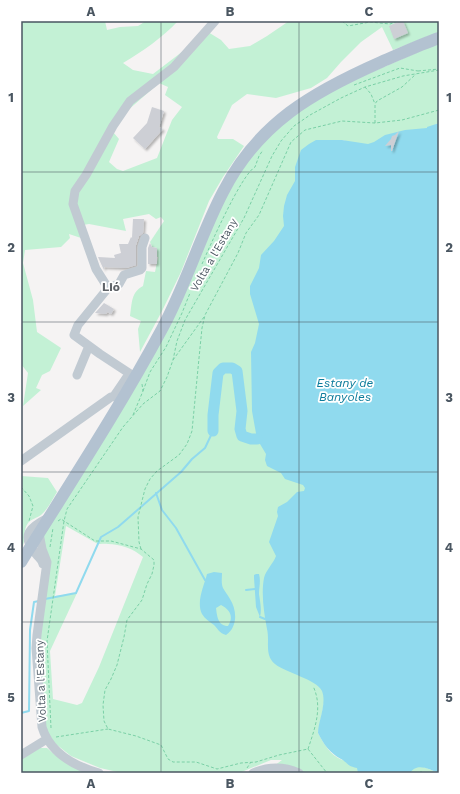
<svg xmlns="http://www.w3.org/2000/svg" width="460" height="794" viewBox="0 0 460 794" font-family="'Work Sans',sans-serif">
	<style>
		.green { fill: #c3f1d5; fill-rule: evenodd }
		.water { fill: #90daee; fill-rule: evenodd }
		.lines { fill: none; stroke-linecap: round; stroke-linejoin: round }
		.stream { stroke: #90daee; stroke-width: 2 }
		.river { stroke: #90daee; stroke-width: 11 }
		.building { fill: #cdcfd5; filter: url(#shadow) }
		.path { stroke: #7ad0a6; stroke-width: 1; stroke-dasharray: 3 2; stroke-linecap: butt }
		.minor { stroke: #c1cad2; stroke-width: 9 }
		.major { stroke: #b3c2d1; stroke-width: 12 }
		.grid { fill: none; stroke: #4a5661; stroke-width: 1; stroke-opacity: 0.55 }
		.labels { text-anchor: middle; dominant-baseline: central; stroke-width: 3.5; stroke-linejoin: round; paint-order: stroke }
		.street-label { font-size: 11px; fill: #4a5661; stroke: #fff }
		.neighbourhood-label { font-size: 12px; font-weight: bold; fill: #5f6368; stroke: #fff }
		.water-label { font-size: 12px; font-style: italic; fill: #0c7c9b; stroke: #fff }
		.neatline { fill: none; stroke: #4a5661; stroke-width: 1.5 }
		.grid-label { font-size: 13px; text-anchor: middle; font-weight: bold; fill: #4a5661 }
	</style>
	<defs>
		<filter id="shadow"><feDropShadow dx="2" dy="2" stdDeviation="1" flood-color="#0004"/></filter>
	</defs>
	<rect width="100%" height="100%" fill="#f5f3f3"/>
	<path class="green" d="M 21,21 L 105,21 L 107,30 L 120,27 L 138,26 L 146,21 L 178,21 C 162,38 143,51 123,63 L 133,70 L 153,74 L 208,32 L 221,40 L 229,49 L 250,46 L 267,36 L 289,21 L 439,21 L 439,32 L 393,50 L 382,27 L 361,42 L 341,62 L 327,78 L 311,88 L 276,98 L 247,94 L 232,105 L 217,137 L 218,139 L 233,139 L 244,146 L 223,177 L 209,201 L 181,272 L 162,311 L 140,352 L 138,329 L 141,321 L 130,316 C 132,303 131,292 143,286 L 146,271 L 155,272 L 158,257 L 157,257 L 157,248 L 152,247 L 150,242 L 164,221 L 161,217 L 156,219 L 149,214 L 123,219 L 126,231 L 89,224 L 77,226 L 81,238 L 69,234 L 70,238 L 61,247 L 25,250 L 23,263 L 33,300 L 37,332 L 61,348 L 50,371 L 42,375 L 36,388 L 41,390 L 23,406 L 28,373 L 21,364 ZM 159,83 L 168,87 L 165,95 L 182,107 L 172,120 L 157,158 L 123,171 L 117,169 L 109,162 L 119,139 L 113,132 L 127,111 Z
		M 439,43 L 439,124 L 438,123 L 428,129 L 409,157 L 342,140 L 322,140 L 308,486 L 307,675 L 326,693 L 318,733 C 324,744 330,755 342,760 L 416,764 L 439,773 L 258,773 L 270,769 L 282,760 L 271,760 L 239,773 L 122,773 L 100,768 L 71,756 L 52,741 L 46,729 L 40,650 L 43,536 L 111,425 L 220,207 L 237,176 L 262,142 L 297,112 L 340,86 ZM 66,526 L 96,543 C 100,545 103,543 108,544 C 120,544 134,549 143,557 L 99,667 L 82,703 L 77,705 L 53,699 L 50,651 L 77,593 L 55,596 Z
		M 21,476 L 48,478 L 57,492 C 52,500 48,509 41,515 C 37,518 31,519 28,523 C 22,531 27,540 21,550 Z
		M 40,748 L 47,748 L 55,755 L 88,773 L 21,773 L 21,759 Z"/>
	<path class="water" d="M 439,123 L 439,773 C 429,770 418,762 410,773 L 358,773 L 357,768 C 347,766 348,763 341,759 C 330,753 324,745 318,733 C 318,721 327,704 322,691 C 316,679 286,673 275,664 C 264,655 270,641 267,629 C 264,613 261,594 264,578 C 266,570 273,564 276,556 L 269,542 L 278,516 L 277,512 L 278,507 L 287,502 L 297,492 L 304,491 L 305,488 L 303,485 L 285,479 L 281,473 L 267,466 L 265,460 L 266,454 L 257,439 L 252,411 L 251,352 L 255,343 L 259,324 L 250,294 L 250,286 L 259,268 L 261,255 L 274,241 L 284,226 L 283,216 L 284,206 L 287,195 L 295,181 L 295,167 L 301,150 L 309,144 L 316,140 L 342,140 L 368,144 L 374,142 L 385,135 L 405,130 L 427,128 L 427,127 Z
		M 214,572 L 222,573 C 222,578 221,583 223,588 C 225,592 228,595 230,599 C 237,610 238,627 226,635 C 218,632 219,630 214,625 C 210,622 205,619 202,614 C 196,602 204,586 207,574 ZM 221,605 C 230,610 234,616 228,626 C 218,626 217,616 216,608 Z
		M 256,574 L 259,574 C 261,581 259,587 259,594 C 260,602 262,609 260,617 L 256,607 L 254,578 L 254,575 Z"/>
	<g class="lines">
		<path class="stream" d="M 156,493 L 162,510 L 176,528 L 205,580
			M 246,590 L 255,589
			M 45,599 L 76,593 L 101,537 L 118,527 L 181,472 L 192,459 L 205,448 L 213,431
			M 260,617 L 265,619
			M 21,713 L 29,711 L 30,630 L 34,602 L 39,601"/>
		<path class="river" d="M 213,431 L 213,415 L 218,373 L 223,368 L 232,368 L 237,371 L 242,411 L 240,429 L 242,436 L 251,439 L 257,439"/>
	</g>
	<path class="building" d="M 400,21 L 403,21 L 408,33 L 394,39 L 389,26 Z
		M 152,107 L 164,111 L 159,127 L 163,129 L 145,149 L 133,138 L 147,123 Z
		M 399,131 L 392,151 L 391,151 L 391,145 L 385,146 L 391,139 L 392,136 L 395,135 Z
		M 133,219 L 144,219 L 143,233 L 139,236 L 136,245 L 136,265 L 126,268 L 104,267 L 104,270 L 98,257 L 115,258 L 114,255 L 121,253 L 119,244 L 128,244 L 131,237 L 132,238 Z
		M 150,243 L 152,247 L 157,248 L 157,264 L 148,264 L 148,248 Z
		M 104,303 L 114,309 L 111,314 L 107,312 L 106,314 L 95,313 Z"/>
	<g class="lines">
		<path class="path" d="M 342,21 L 348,26 L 370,22 L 390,24 L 398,21
			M 418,71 L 439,69
			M 354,85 L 400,68 L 418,71
			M 365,87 L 371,94 L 375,104
			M 375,123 L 375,104 L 377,101 L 402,87 L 416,74
			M 202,264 C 210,246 241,175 255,167 L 259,156 L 263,150
			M 173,360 L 204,317
			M 143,391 L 150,372 L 166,347 L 182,313 L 190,293
			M 133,415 L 143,391 L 142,384
			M 21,487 L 29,496 L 33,506 L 29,521
			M 58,521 L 61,519 L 64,521 L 95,541 L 111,541 L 141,549 L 154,560 L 154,565 L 152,574 L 147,584 L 142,600 L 127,620 L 124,637 L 117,665 L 111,679 L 105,690 L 103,705 L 104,721 L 108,729 L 136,736 L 161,745 L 168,759 L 173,762 L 196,762 L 217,769 L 241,763 L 256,762 L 279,755 L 308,749 L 327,773
			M 50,547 L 53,528
			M 141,549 L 139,542 L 138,517 L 145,489 L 150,479 L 157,471 L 179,455 L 187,444 L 192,431 L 199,358 L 202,328 L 205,315 L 238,253 L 246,233 L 259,215 L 291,142 L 305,130 L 342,121 L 375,123 L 402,120 L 439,110
			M 51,728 L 47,641 L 64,521 L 67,509 L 123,427 L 143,404 L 160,391 L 167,377 L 173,360 L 177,341 L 185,320 L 244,218 L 272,156 L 281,141 L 294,126 L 310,115 L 341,98 L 365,87 L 403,76 L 439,70
			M 56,737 L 108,729
			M 308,749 C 315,728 323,707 313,686
			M 247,768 L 251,762
			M 421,771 L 421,773"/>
		<path class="minor" d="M 108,288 L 96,269 L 73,204 L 75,191 L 86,175 L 113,126 L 130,101 L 174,67 L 215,21
			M 77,375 L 89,346
			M 135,377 L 100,354 L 74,335 L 78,325 L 108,288 L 119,284 L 124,275 L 140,270 L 142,268 L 142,247 L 145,238
			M 114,396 L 129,374
			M 21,461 L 111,397 L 123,396
			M 39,533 L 42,549 L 47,562 L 37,635 L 36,648 L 42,727 C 50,753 74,766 99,773
			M 43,564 C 42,559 39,558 36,554 C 20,535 30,527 48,518
			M 21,755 L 47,739
			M 253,773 C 269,766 283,766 299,773"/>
		<path class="major" d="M 21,562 C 69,485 119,409 162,329 C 186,285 200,236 223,192 C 258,123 313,92 381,62 C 400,54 419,45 439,38"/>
	</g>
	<path class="grid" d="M 161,21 L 161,773M 299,21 L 299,773M 21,172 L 439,172M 21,322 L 439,322M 21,472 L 439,472M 21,622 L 439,622"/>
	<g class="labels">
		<g class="street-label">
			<text transform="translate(214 255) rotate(-60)">Volta a l'Estany</text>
			<text transform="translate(41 681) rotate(-92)">Volta a l'Estany</text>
		</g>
		<g class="neighbourhood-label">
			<text x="111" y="287">Lió</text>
		</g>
		<g class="water-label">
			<text x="345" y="383">Estany de<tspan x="345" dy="14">Banyoles</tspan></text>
		</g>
	</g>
	<rect width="460" height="794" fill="none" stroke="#ffffff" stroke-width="44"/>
	<rect x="22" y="22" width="416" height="750" class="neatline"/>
	<g class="grid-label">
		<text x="91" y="16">A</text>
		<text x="230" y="16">B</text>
		<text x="369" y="16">C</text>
		<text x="11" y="102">1</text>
		<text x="449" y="102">1</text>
		<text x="11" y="252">2</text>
		<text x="449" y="252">2</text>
		<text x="11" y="402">3</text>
		<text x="449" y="402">3</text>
		<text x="11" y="552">4</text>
		<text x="449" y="552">4</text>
		<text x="11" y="702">5</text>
		<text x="449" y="702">5</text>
		<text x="91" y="788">A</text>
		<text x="230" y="788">B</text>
		<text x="369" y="788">C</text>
	</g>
</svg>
